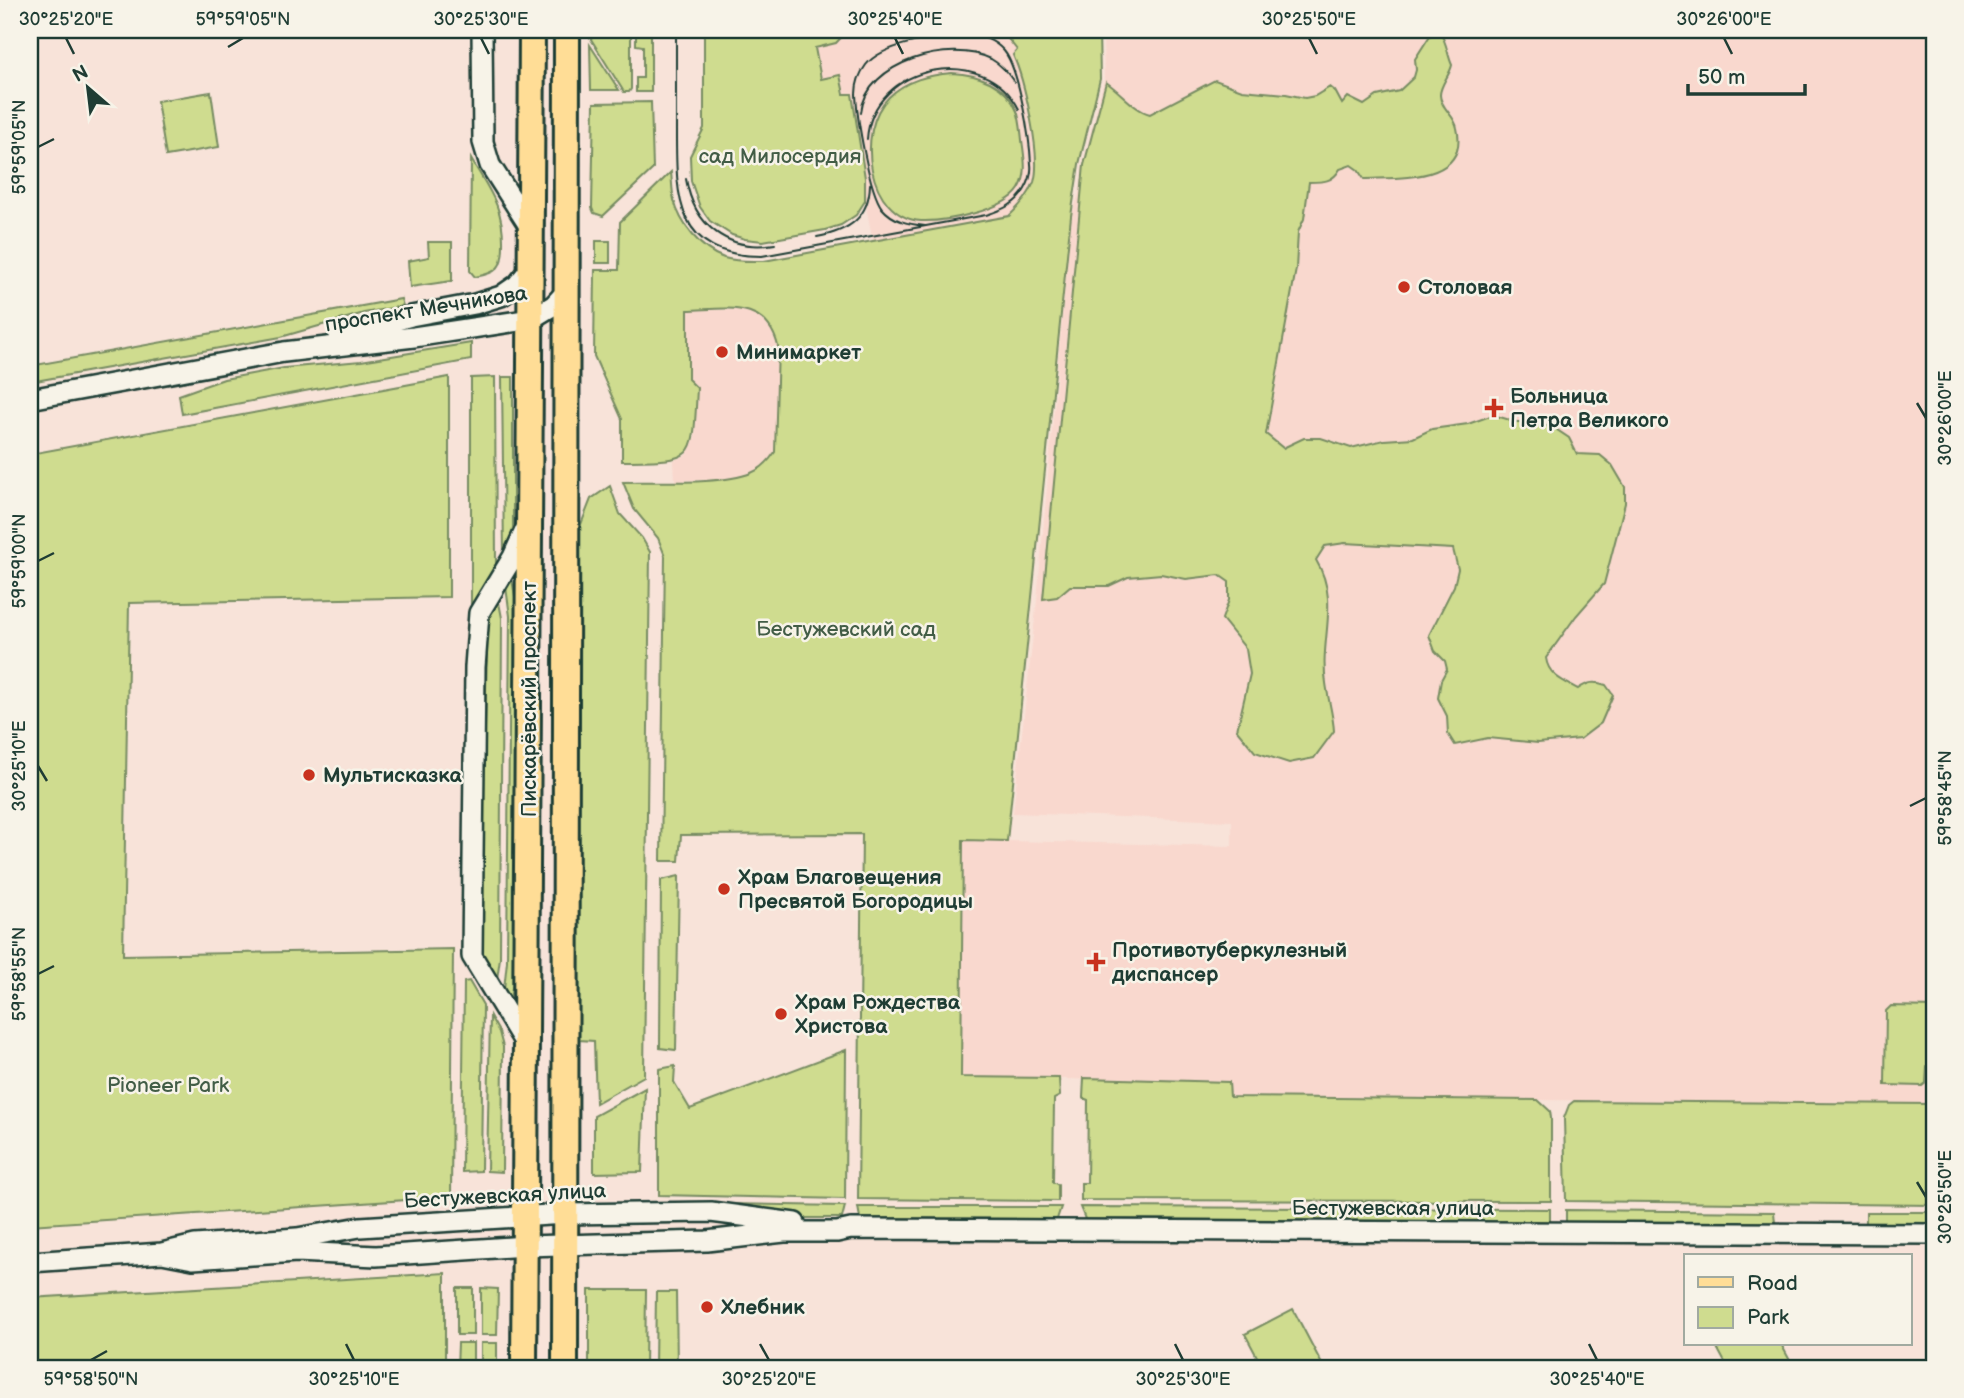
<svg xmlns="http://www.w3.org/2000/svg" width="1964" height="1398" viewBox="0 0 1964 1398" font-family="'Balsamiq Sans',sans-serif">
	<style>
		.built { fill: #f9d8ce; fill-rule: evenodd }
		.green { fill: #cfdc8f; stroke: #778c62; stroke-width: 2 }
		.lines { fill: none; stroke-linecap: round; stroke-linejoin: round }
		.minor-casing { stroke: #1f3d34; stroke-width: 24 }
		.major-casing { stroke: #1f3d34; stroke-width: 30 }
		.minor { stroke: #f7f3e8; stroke-width: 19 }
		.major { stroke: #ffdd96; stroke-width: 24 }
		.tram { stroke: #1f3d34; stroke-width: 2 }
		.ticks { fill: none; stroke: #1f3d34; stroke-width: 2.5 }
		.poi-dot { fill: #c8321e; stroke: #f7f3e8; stroke-width: 2.5 }
		.labels { text-anchor: middle; dominant-baseline: central; stroke-width: 5; stroke-linejoin: round; paint-order: stroke }
		.park-label { font-size: 21px; fill: #425d46; stroke: #f7f3e8 }
		.poi-label { font-size: 21px; font-weight: bold; fill: #1f3d34; stroke: #f7f3e8; text-anchor: start }
		.street-label { font-size: 21px; fill: #1f3d34; stroke: #f7f3e8 }
		.neatline { fill: none; stroke: #1f3d34; stroke-width: 2.5 }
		.ticks-label { font-size: 18px; text-anchor: middle; fill: #1f3d34 }
	</style>
	<rect width="100%" height="100%" fill="#f8e3d9"/>
	<filter id="ink" filterUnits="userSpaceOnUse"><feTurbulence type="fractalNoise" baseFrequency=".0143" numOctaves="2"/><feDisplacementMap in="SourceGraphic" scale="14" xChannelSelector="R" yChannelSelector="G"/><feConvolveMatrix kernelMatrix="1 2 1 2 8 2 1 2 1" color-interpolation-filters="sRGB"/></filter>
	<g filter="url(#ink)">
		<path class="built" d="M 848,30 L 869,32 L 1001,30 L 1017,50 L 1013,55 L 1021,74 L 1037,165 L 1030,193 L 1009,216 L 873,241 L 865,201 L 865,178 L 852,94 L 844,94 L 821,79 L 815,48 L 836,43 ZM 901,87 L 879,193 L 870,151 L 878,112 L 887,98 Z
			M 1103,30 L 1934,30 L 1934,1104 L 1229,1097 L 1229,1082 L 961,1077 L 963,840 L 1232,846 L 1232,821 L 1013,813 L 1037,600 L 1071,216 L 1080,191 L 1083,164 L 1104,81 Z
			M 687,310 L 748,310 L 763,318 L 771,326 L 776,338 L 778,345 L 775,452 L 767,464 L 752,473 L 726,479 L 675,481 L 674,460 L 686,455 L 695,437 L 697,388 L 688,379 Z"/>
		<path class="green" d="M 711,30 L 848,30 L 836,43 L 815,48 L 821,79 L 840,75 L 844,94 L 852,94 L 865,178 L 865,201 L 856,215 L 841,225 L 825,230 L 763,241 L 745,239 L 732,235 L 710,221 L 700,207 L 691,181 L 690,156 L 704,128 L 704,32 L 711,32 Z
			M 1001,30 L 1099,30 L 1100,79 L 1079,164 L 1071,216 L 1007,841 L 963,840 L 961,1077 L 1059,1078 L 1060,1096 L 1054,1099 L 1053,1182 L 1058,1185 L 1058,1201 L 858,1199 L 862,834 L 681,835 L 679,861 L 661,861 L 665,556 L 658,538 L 634,509 L 623,482 C 657,481 721,485 751,473 C 762,469 769,461 775,452 L 778,346 C 766,299 726,309 688,310 L 688,379 L 697,388 C 693,463 697,460 622,461 L 622,419 L 594,356 L 595,270 L 619,270 L 620,222 L 671,172 C 672,181 672,192 674,200 C 680,224 701,250 724,258 C 737,262 751,261 764,261 L 1009,216 C 1020,206 1029,196 1034,182 C 1042,157 1024,79 1013,55 L 1017,50 Z
			M 593,33 L 631,33 L 631,89 L 629,92 L 624,92 L 589,36 Z
			M 1440,33 C 1447,42 1447,54 1452,65 C 1450,75 1440,85 1440,95 C 1440,107 1455,116 1457,128 C 1470,183 1398,177 1364,179 L 1358,170 L 1351,165 L 1340,169 C 1333,182 1323,182 1309,182 L 1304,219 L 1298,232 L 1296,269 L 1266,434 L 1283,448 L 1304,438 L 1321,438 L 1351,448 L 1384,440 L 1413,438 L 1432,429 L 1468,424 L 1493,415 L 1517,422 L 1534,422 L 1554,428 L 1569,438 L 1577,454 L 1600,455 L 1612,465 L 1625,487 L 1625,503 L 1604,584 L 1576,616 L 1546,658 C 1548,675 1563,681 1578,689 C 1588,682 1594,681 1606,685 L 1613,695 L 1601,723 L 1580,739 L 1538,743 L 1488,738 L 1455,745 L 1448,734 L 1447,716 L 1438,698 L 1441,680 L 1447,669 L 1445,661 L 1435,651 L 1429,635 L 1454,586 L 1458,569 L 1453,549 L 1345,543 L 1325,546 L 1316,560 C 1341,602 1319,639 1326,683 C 1328,699 1333,714 1334,731 L 1314,758 L 1289,763 L 1255,752 L 1237,730 L 1250,674 L 1246,649 L 1222,619 L 1229,600 L 1229,582 L 1219,575 L 1186,579 L 1161,574 L 1128,577 L 1109,586 L 1070,586 L 1057,597 L 1043,599 L 1084,165 L 1106,82 C 1121,92 1134,110 1150,114 L 1215,80 L 1242,90 L 1286,94 L 1305,98 L 1315,96 L 1330,87 L 1335,91 L 1342,104 L 1348,97 L 1364,105 L 1377,96 L 1399,91 L 1414,77 L 1416,70 L 1415,59 L 1431,34 Z
			M 636,34 L 651,34 L 651,92 L 636,92 L 636,78 L 643,78 L 643,46 L 636,45 Z
			M 590,45 L 619,90 L 591,90 Z
			M 952,73 C 978,74 1006,84 1017,111 C 1021,121 1021,136 1023,147 C 1025,162 1027,176 1019,189 C 1006,210 945,222 921,221 C 867,217 855,130 889,97 C 906,80 929,75 952,73 Z
			M 211,92 L 219,147 L 166,156 L 157,101 Z
			M 651,102 L 653,169 L 603,216 L 594,213 L 592,208 L 594,103 Z
			M 471,159 C 489,190 504,207 503,245 C 503,267 498,273 475,277 L 470,271 Z
			M 596,241 L 610,241 L 610,263 L 596,263 Z
			M 428,242 L 452,242 L 452,281 L 410,287 L 408,261 L 429,257 Z
			M 401,299 L 403,306 L 364,313 L 281,337 L 30,382 L 30,366 Z
			M 471,343 L 471,360 L 182,414 L 179,395 L 224,379 L 284,368 L 361,361 Z
			M 449,377 L 449,597 L 129,603 L 123,955 L 453,949 L 451,1197 L 30,1225 L 30,454 Z
			M 495,377 L 496,569 L 471,616 L 471,378 Z
			M 502,377 L 513,377 L 513,527 L 512,538 L 504,557 Z
			M 610,486 L 620,514 L 642,538 L 650,552 L 644,1076 L 596,1103 L 594,1041 L 579,1040 L 577,773 L 580,527 L 591,499 Z
			M 512,579 L 519,620 L 517,960 L 510,999 L 504,989 L 507,961 L 510,616 L 506,587 Z
			M 498,597 L 502,618 L 500,958 L 497,979 L 479,953 L 488,615 Z
			M 679,876 L 676,1050 L 660,1048 L 661,880 Z
			M 469,981 L 483,1005 L 481,1171 L 462,1172 L 464,982 Z
			M 1891,1006 L 1934,1007 L 1934,1067 L 1927,1067 L 1926,1083 L 1922,1086 L 1885,1085 L 1886,1011 Z
			M 490,1016 L 499,1032 L 503,1047 L 502,1172 L 487,1171 Z
			M 846,1050 L 845,1199 L 659,1195 L 659,1069 L 675,1066 L 674,1082 L 690,1109 Z
			M 1084,1078 L 1229,1082 L 1230,1097 L 1538,1100 L 1550,1111 L 1551,1118 L 1551,1201 L 1081,1200 L 1081,1183 L 1087,1183 L 1088,1100 L 1083,1098 Z
			M 645,1088 L 642,1172 L 594,1173 L 594,1116 Z
			M 1574,1101 L 1934,1104 L 1934,1205 L 1566,1201 L 1564,1118 L 1569,1105 Z
			M 726,1204 L 845,1206 L 842,1218 L 797,1218 Z
			M 858,1207 L 1061,1207 L 1057,1219 L 860,1218 Z
			M 1080,1207 L 1550,1209 L 1550,1222 L 1085,1219 Z
			M 1566,1210 L 1774,1212 L 1775,1223 L 1566,1224 Z
			M 1866,1212 L 1934,1212 L 1934,1225 L 1866,1224 Z
			M 445,1273 L 445,1368 L 30,1368 L 30,1298 Z
			M 457,1288 L 473,1288 L 473,1335 L 457,1335 Z
			M 481,1288 L 498,1289 L 497,1335 L 481,1335 Z
			M 589,1290 L 646,1290 L 645,1368 L 589,1368 Z
			M 656,1292 L 676,1292 L 677,1368 L 655,1368 Z
			M 1293,1309 L 1324,1368 L 1263,1368 L 1245,1334 Z
			M 458,1343 L 473,1343 L 473,1368 L 457,1368 Z
			M 481,1343 L 497,1343 L 497,1368 L 481,1368 Z
			M 1715,1344 L 1781,1344 L 1794,1368 L 1728,1368 Z"/>
		<g class="lines">
			<defs>
				<path id="minor" d="M 482,30 L 483,142 L 490,165 L 531,229
					M 339,336 L 411,316 L 475,304 L 501,296 L 517,285 L 531,268
					M 30,399 L 284,352 L 414,337 L 531,319 L 554,305 L 566,292
					M 526,1045 L 472,956 L 475,667 L 479,613 L 513,557 L 527,526
					M 162,1253 L 193,1259 L 297,1252 L 376,1256 L 525,1246 L 707,1241 L 784,1232 L 837,1232 L 851,1229 L 1934,1234
					M 30,1262 L 162,1253 L 195,1245 L 297,1238 L 360,1227 L 565,1214 L 711,1212 L 795,1223"/>
				<path id="major" d="M 524,1368 L 532,30
					M 565,1368 L 567,30"/>
			</defs>
			<use href="#minor" class="minor-casing"/>
			<use href="#major" class="major-casing"/>
			<use href="#minor" class="minor"/>
			<use href="#major" class="major"/>
			<path class="tram" d="M 676,30 C 676,62 676,94 676,127 C 676,195 674,256 762,256 L 986,215 C 1002,210 1017,204 1025,189 C 1029,182 1032,172 1031,164 C 1030,139 1019,69 1004,51 C 993,39 977,34 961,35 C 935,37 882,44 866,65 C 860,73 856,84 856,94 C 857,118 869,191 882,208 C 893,221 908,224 925,226
				M 861,113 C 866,61 951,39 991,59 C 1000,64 1008,73 1014,82
				M 867,139 C 872,64 985,42 1019,109
				M 686,179 C 694,226 728,252 775,244
				M 817,237 C 849,231 869,218 870,184"/>
		</g>
	</g>
	<path class="ticks" d="M 66,38 L 74,54M 481,38 L 489,54M 895,38 L 903,54M 1309,38 L 1317,54M 1724,38 L 1732,54M 228,47 L 243,38M 38,147 L 54,139M 1917,403 L 1926,418M 38,561 L 54,553M 38,766 L 47,781M 1910,806 L 1926,798M 38,974 L 54,966M 1917,1182 L 1926,1197M 346,1344 L 354,1360M 760,1344 L 769,1360M 1175,1344 L 1183,1360M 1589,1344 L 1597,1360M 91,1360 L 107,1351"/>
	<g class="poi-dot">
		<circle cx="1404" cy="287" r="7"/>
		<circle cx="722" cy="352" r="7"/>
		<path d="M1490.5 397.5h7v7h7v7h-7v7h-7v-7h-7v-7h7z"/>
		<circle cx="309" cy="775" r="7"/>
		<circle cx="724" cy="889" r="7"/>
		<path d="M1092.5 951.5h7v7h7v7h-7v7h-7v-7h-7v-7h7z"/>
		<circle cx="781" cy="1014" r="7"/>
		<circle cx="707" cy="1307" r="7"/>
	</g>
	<g class="labels">
		<g class="park-label">
			<text x="780" y="156">сад Милосердия</text>
			<text x="846" y="629">Бестужевский сад</text>
			<text x="168" y="1085">Pioneer Park</text>
		</g>
		<g class="poi-label">
			<text x="1418" y="287">Столовая</text>
			<text x="736" y="352">Минимаркет</text>
			<text x="1510" y="396">Больница<tspan x="1510" dy="24">Петра Великого</tspan></text>
			<text x="323" y="775">Мультисказка</text>
			<text x="738" y="877">Храм Благовещения<tspan x="738" dy="24">Пресвятой Богородицы</tspan></text>
			<text x="1112" y="950">Противотуберкулезный<tspan x="1112" dy="24">диспансер</tspan></text>
			<text x="795" y="1002">Храм Рождества<tspan x="795" dy="24">Христова</tspan></text>
			<text x="721" y="1307">Хлебник</text>
		</g>
		<g class="street-label">
			<text transform="translate(426 309) rotate(-9)">проспект Мечникова</text>
			<text transform="translate(529 699) rotate(-90)">Пискарёвский проспект</text>
			<text transform="translate(505 1196) rotate(-3)">Бестужевская улица</text>
			<text x="1393" y="1208">Бестужевская улица</text>
		</g>
	</g>
	<rect width="1964" height="1398" fill="none" stroke="#f7f3e8" stroke-width="77"/>
	<rect x="1684" y="1254" width="228" height="91" fill="#f7f3e8" stroke="#a1aaa0" stroke-width="2"/>
	<rect x="1698" y="1277" width="35" height="10" fill="#ffdd96" stroke="#a1aaa0" stroke-width="2"/>
	<text x="1747" y="1290" font-size="21" fill="#1f3d34">Road</text>
	<rect x="1698" y="1307" width="35" height="21" fill="#cfdc8f" stroke="#a1aaa0" stroke-width="2"/>
	<text x="1747" y="1324" font-size="21" fill="#1f3d34">Park</text>
	<g transform="translate(88 88) rotate(332)" stroke="#f7f3e8" stroke-width="5" paint-order="stroke">
	<path d="M0-5L12 26L0 18L-12 26Z" fill="#1f3d34"/>
	<text y="-10" font-size="19" font-weight="bold" text-anchor="middle" fill="#1f3d34">N</text>
	</g>
	<path d="M1688 84v10h117v-10" fill="none" stroke="#1f3d34" stroke-width="3.5"/>
	<text x="1698" y="84" font-size="21" fill="#1f3d34" stroke="#f7f3e8" stroke-width="5" paint-order="stroke">50 m</text>
	<rect x="38" y="38" width="1888" height="1322" class="neatline"/>
	<g class="ticks-label">
		<text x="66" y="25">30°25'20"E</text>
		<text x="243" y="25">59°59'05"N</text>
		<text x="481" y="25">30°25'30"E</text>
		<text x="895" y="25">30°25'40"E</text>
		<text x="1309" y="25">30°25'50"E</text>
		<text x="1724" y="25">30°26'00"E</text>
		<text transform="translate(19 147) rotate(-90)" y="6">59°59'05"N</text>
		<text transform="translate(1945 418) rotate(-90)" y="6">30°26'00"E</text>
		<text transform="translate(19 561) rotate(-90)" y="6">59°59'00"N</text>
		<text transform="translate(19 766) rotate(-90)" y="6">30°25'10"E</text>
		<text transform="translate(1945 798) rotate(-90)" y="6">59°58'45"N</text>
		<text transform="translate(19 974) rotate(-90)" y="6">59°58'55"N</text>
		<text transform="translate(1945 1197) rotate(-90)" y="6">30°25'50"E</text>
		<text x="91" y="1385">59°58'50"N</text>
		<text x="354" y="1385">30°25'10"E</text>
		<text x="769" y="1385">30°25'20"E</text>
		<text x="1183" y="1385">30°25'30"E</text>
		<text x="1597" y="1385">30°25'40"E</text>
	</g>
</svg>
